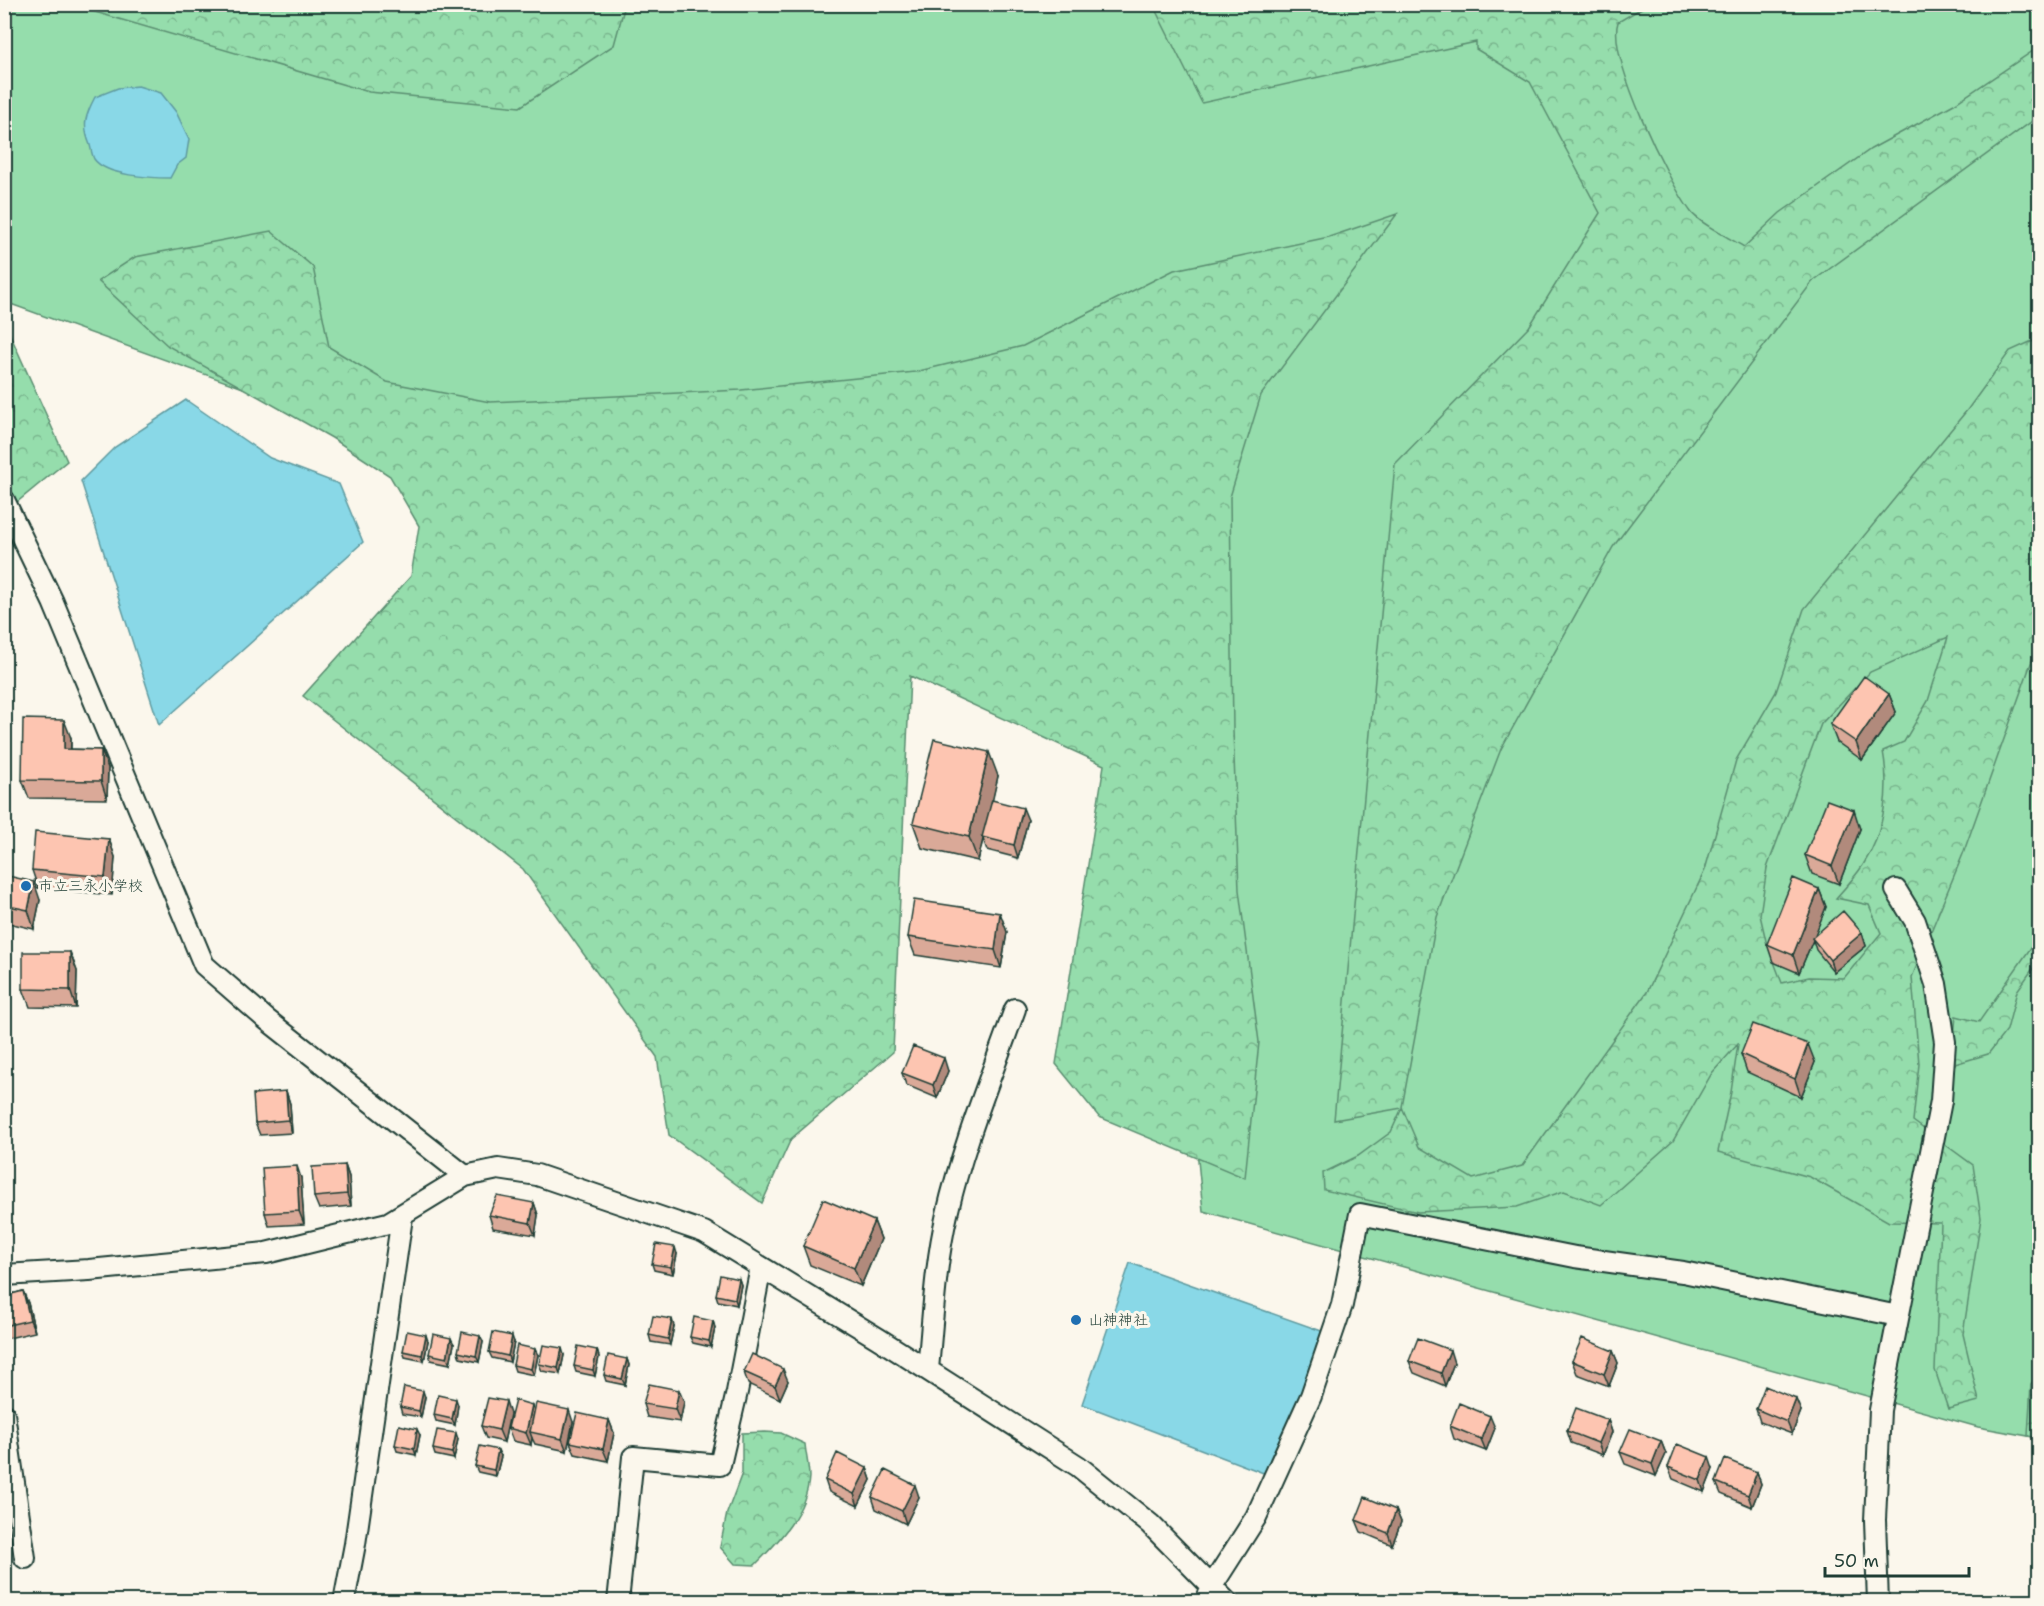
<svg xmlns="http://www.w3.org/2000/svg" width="2044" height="1606" viewBox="0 0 2044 1606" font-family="'Shantell Sans','Klee One',sans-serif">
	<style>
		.grass { fill: #95ddac; stroke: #5a8d70; stroke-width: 1.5 }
		.forest { fill: url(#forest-crowns); stroke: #5a8d70; stroke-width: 1.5; fill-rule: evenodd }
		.water { fill: #89d8e7; stroke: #5f9a9f; stroke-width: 1.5 }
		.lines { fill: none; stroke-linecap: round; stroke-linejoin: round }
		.minor-casing { stroke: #1f3d34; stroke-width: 24 }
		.minor { stroke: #fbf7ec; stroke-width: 20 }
		.wall { fill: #daa998; stroke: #1f3d34; stroke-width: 1.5 }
		.shaded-wall { fill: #b18a7c; stroke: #1f3d34; stroke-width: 1.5 }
		.building { fill: #fdc5b1; stroke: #1f3d34; stroke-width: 1.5 }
		.poi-dot { fill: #1f6fb2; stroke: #fbf7ec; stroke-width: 2 }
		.labels { text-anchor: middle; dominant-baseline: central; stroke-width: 6; stroke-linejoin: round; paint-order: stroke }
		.poi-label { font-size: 15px; fill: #1f3d34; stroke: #fbf7ec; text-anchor: start }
	</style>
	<defs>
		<pattern id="forest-crowns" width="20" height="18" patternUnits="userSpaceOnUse" patternTransform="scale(1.5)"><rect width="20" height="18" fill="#95ddac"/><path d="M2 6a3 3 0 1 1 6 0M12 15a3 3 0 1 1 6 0" fill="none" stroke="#79b48d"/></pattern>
	</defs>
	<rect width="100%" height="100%" fill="#fbf7ec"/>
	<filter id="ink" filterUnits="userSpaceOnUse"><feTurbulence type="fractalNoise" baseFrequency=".0167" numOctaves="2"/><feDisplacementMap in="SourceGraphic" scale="12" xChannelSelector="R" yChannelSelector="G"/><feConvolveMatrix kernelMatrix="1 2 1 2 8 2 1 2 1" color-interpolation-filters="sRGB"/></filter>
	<g filter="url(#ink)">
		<path class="grass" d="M 4,5 L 2039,5 L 2039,1438 L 1978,1427 L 1203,1211 L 1126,430 L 578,509 L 5,302 Z"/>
		<path class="forest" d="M 71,5 L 625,4 L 625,5 L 614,45 L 520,107 L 369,92 Z
			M 1153,5 L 1647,5 L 1618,22 C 1607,56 1668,181 1691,212 C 1700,224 1730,238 1744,247 L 1780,213 L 1871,149 L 1954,104 L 2039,47 L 2039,116 L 1813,281 L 1613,547 L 1501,749 L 1437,917 L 1402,1107 L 1419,1147 L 1473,1179 L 1522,1166 L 1647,992 L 1705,870 L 1736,760 L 1776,692 L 1804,609 L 1968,409 L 2010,351 L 2039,338 L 2040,638 L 1963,854 L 1912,977 L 1919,1064 L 1913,1121 L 1973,1165 L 1981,1218 L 1963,1334 L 1979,1401 L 1948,1409 L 1935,1370 L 1941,1223 L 1889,1222 L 1810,1177 L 1718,1152 L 1731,1092 L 1738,1044 L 1712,1073 L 1673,1141 L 1601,1205 L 1564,1191 L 1517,1207 L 1418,1212 L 1324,1190 L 1323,1173 L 1358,1156 L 1391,1132 L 1402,1108 L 1334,1120 L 1395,464 L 1529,327 L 1600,213 L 1530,82 L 1476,49 L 1476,42 L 1202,103 ZM 1948,637 L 1928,701 L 1904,742 L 1883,751 C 1890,789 1885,832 1863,865 C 1855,877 1845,888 1836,898 L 1869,905 L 1881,933 L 1844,978 L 1809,977 L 1782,983 L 1766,941 L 1760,915 L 1767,868 L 1821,724 L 1870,672 Z
			M 1397,214 L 1261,395 L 1230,497 L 1233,730 L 1239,890 L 1259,1042 L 1245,1178 L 1099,1117 L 1056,1064 L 1104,765 L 910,676 L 893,1052 L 791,1139 L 762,1203 L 669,1135 L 657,1057 L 523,869 L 303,696 L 411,576 L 419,526 L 390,476 L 332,438 L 168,346 L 98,281 L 135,257 L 271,231 L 313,267 L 329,347 L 387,382 L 490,402 L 741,390 L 915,372 L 1023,346 L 1174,270 L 1329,237 Z
			M 4,321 L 67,461 L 5,512 L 4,512 Z
			M 2039,936 L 2039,960 L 2017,991 L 2007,1030 L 1988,1054 L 1955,1064 L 1953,1046 L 1956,1016 L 1979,1022 Z
			M 2039,1372 L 2039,1438 L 2028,1436 L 2031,1384 Z
			M 765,1432 L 781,1433 L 805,1444 C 806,1455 809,1467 809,1477 C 807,1512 778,1542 755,1565 L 735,1564 L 720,1547 L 727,1513 L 742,1473 L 742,1433 Z"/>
		<path class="water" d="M 138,86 L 161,93 L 176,112 L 189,139 L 186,158 L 177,165 L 170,178 C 151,178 106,176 94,159 C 92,155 91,149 90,145 C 82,125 85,116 95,97 L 118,88 Z
			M 186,400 L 270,458 L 339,484 L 363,542 L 159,725 L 81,481 L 115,447 Z
			M 1130,1263 L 1330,1334 L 1274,1477 L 1082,1404 Z"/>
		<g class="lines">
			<defs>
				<path id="minor" d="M 4,500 L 53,602 L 204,965 L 266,1019 L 465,1176
					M 4,1275 L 89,1270 L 266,1253 L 388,1223 L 465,1176 L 498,1169 L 537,1175 L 704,1232 L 879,1339 L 1078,1466 L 1150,1524 L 1227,1602
					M 928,1369 C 933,1318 935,1265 947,1214 C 963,1144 991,1077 1015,1009
					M 4,1414 L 25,1558
					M 344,1602 L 355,1544 L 402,1217
					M 618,1602 L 633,1457 L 720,1465 L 737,1392 L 761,1267
					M 1206,1602 L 1212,1586 L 1256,1517 L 1311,1396 L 1342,1305 L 1360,1214 L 1575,1257 L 1683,1272 L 1898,1316
					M 1878,1602 L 1875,1520 L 1880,1410 L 1941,1101 L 1945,1042 L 1936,984 L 1915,921 L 1896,890"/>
			</defs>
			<use href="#minor" class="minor-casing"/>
			<use href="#minor" class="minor"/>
		</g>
		<path class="wall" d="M 1889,694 L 1896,712 L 1862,760 L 1837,742 L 1830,724 Z
			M 71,738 L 71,749 L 101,750 L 108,768 L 107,799 L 29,798 L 22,780 Z
			M 998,776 L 992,800 L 1028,820 L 1018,858 L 987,850 L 983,839 L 978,861 L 922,848 L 913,823 Z
			M 1860,829 L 1839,884 L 1812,874 L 1805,855 Z
			M 109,839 L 115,857 L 112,895 L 38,888 L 32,870 Z
			M 4,875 L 40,900 L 34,929 L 4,922 Z
			M 1819,889 L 1826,907 L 1814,936 L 1862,933 L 1866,946 L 1834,972 L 1816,950 L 1813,940 L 1799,973 L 1773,962 L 1767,944 Z
			M 1000,913 L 1007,932 L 1001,968 L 915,955 L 908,937 Z
			M 70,952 L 77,971 L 76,1008 L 30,1007 L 23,989 Z
			M 1741,1054 L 1815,1062 L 1801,1097 L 1747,1072 Z
			M 948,1071 L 937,1098 L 906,1085 L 902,1073 Z
			M 286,1091 L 290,1104 L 292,1133 L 260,1135 L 255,1123 Z
			M 345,1165 L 349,1177 L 351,1206 L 319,1209 L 314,1197 Z
			M 301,1178 L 304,1224 L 269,1226 L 265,1213 Z
			M 534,1203 L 538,1215 L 535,1235 L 493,1228 L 489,1215 Z
			M 874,1221 L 881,1239 L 861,1286 L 810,1265 L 803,1246 Z
			M 677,1254 L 673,1274 L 654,1270 L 652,1264 Z
			M 739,1279 L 741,1285 L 737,1305 L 718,1301 L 716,1295 Z
			M 23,1291 L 28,1303 L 35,1332 L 4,1339 L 4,1296 Z
			M 713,1321 L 715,1328 L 711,1347 L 693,1343 L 690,1337 Z
			M 674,1326 L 670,1345 L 651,1342 L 649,1335 Z
			M 428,1341 L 424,1361 L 405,1357 L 403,1351 Z
			M 483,1342 L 479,1362 L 460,1358 L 458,1352 Z
			M 514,1342 L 510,1362 L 492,1358 L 489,1352 Z
			M 454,1344 L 450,1364 L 431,1360 L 429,1354 Z
			M 597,1350 L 599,1357 L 595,1376 L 576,1372 L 574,1366 Z
			M 1613,1351 L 1618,1363 L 1609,1386 L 1577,1374 L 1572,1361 Z
			M 538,1355 L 534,1375 L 515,1371 L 513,1365 Z
			M 564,1355 L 560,1374 L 542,1371 L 539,1364 Z
			M 627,1359 L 629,1365 L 625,1385 L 606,1381 L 604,1375 Z
			M 1409,1361 L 1454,1363 L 1445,1386 L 1414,1373 Z
			M 744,1372 L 788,1381 L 780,1399 L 748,1384 Z
			M 425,1397 L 421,1417 L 402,1414 L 400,1407 Z
			M 684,1402 L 680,1422 L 647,1417 L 643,1404 Z
			M 458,1405 L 455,1425 L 436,1421 L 434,1415 Z
			M 1756,1409 L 1801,1411 L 1792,1434 L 1760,1422 Z
			M 535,1411 L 573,1422 L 567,1451 L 535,1444 L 532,1438 L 531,1445 L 513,1441 L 508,1428 Z
			M 510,1414 L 504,1442 L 486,1438 L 481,1426 Z
			M 609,1420 L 614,1433 L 608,1461 L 575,1454 L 570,1442 Z
			M 1608,1420 L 1612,1432 L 1603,1455 L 1571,1443 L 1567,1431 Z
			M 1450,1426 L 1495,1428 L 1486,1451 L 1454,1439 Z
			M 420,1435 L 416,1455 L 397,1451 L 395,1445 Z
			M 458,1439 L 454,1459 L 435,1455 L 433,1449 Z
			M 1661,1441 L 1666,1454 L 1656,1476 L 1625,1464 L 1620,1452 Z
			M 501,1456 L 496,1476 L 478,1472 L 475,1466 Z
			M 1668,1467 L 1713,1469 L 1704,1492 L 1673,1479 Z
			M 867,1468 L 871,1480 L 858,1506 L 829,1492 L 825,1480 Z
			M 1757,1472 L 1761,1484 L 1752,1507 L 1721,1494 L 1716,1482 Z
			M 872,1497 L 919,1497 L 906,1524 L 876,1509 Z
			M 1396,1510 L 1401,1522 L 1392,1545 L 1361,1532 L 1356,1520 Z"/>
		<path class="shaded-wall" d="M 1889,694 L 1896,712 L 1862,760 L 1856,742 Z
			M 64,720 L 71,738 L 70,767 L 64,749 Z
			M 101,750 L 108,768 L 107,799 L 101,781 Z
			M 989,752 L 998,776 L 984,838 L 982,837 L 983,839 L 978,861 L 969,837 Z
			M 1023,808 L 1028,820 L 1018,858 L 1014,845 Z
			M 1854,810 L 1860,829 L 1839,884 L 1832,866 Z
			M 109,839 L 115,857 L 112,895 L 105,877 Z
			M 34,882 L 40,900 L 34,929 L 28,910 Z
			M 1819,889 L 1826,907 L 1813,940 L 1812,938 L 1813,940 L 1799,973 L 1793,955 Z
			M 1000,913 L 1007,932 L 1001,968 L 995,950 Z
			M 1862,933 L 1866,946 L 1834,972 L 1830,960 Z
			M 70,952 L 77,971 L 76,1008 L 70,990 Z
			M 1808,1044 L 1815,1062 L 1801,1097 L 1795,1079 Z
			M 944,1058 L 948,1071 L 937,1098 L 933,1085 Z
			M 286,1091 L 290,1104 L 292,1133 L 288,1120 Z
			M 345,1165 L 349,1177 L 351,1206 L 347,1194 Z
			M 297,1166 L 301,1178 L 304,1224 L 299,1211 Z
			M 534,1203 L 538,1215 L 535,1235 L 530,1223 Z
			M 874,1221 L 881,1239 L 861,1286 L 854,1268 Z
			M 675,1247 L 677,1254 L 673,1274 L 671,1267 Z
			M 739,1279 L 741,1285 L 737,1305 L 735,1299 Z
			M 23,1291 L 28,1303 L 35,1332 L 30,1320 Z
			M 672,1319 L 674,1326 L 670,1345 L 668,1339 Z
			M 713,1321 L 715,1328 L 711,1347 L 709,1341 Z
			M 426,1335 L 428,1341 L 424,1361 L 422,1355 Z
			M 480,1336 L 483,1342 L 479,1362 L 476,1356 Z
			M 512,1336 L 514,1342 L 510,1362 L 508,1356 Z
			M 451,1338 L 454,1344 L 450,1364 L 447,1358 Z
			M 562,1348 L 564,1355 L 560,1374 L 558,1368 Z
			M 535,1349 L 538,1355 L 534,1375 L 531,1369 Z
			M 597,1350 L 599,1357 L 595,1376 L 593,1370 Z
			M 1450,1350 L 1454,1363 L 1445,1386 L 1441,1373 Z
			M 1613,1351 L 1618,1363 L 1609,1386 L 1604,1374 Z
			M 627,1359 L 629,1365 L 625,1385 L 622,1379 Z
			M 783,1369 L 788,1381 L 780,1399 L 775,1386 Z
			M 679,1390 L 684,1402 L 680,1422 L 675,1409 Z
			M 423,1391 L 425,1397 L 421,1417 L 419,1411 Z
			M 456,1399 L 458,1405 L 455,1425 L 452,1419 Z
			M 1796,1399 L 1801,1411 L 1792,1434 L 1787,1422 Z
			M 506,1401 L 510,1414 L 504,1442 L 499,1430 Z
			M 532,1405 L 537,1417 L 530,1432 L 532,1438 L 531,1445 L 526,1433 Z
			M 569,1410 L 573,1422 L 567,1451 L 562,1439 Z
			M 1490,1416 L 1495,1428 L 1486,1451 L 1481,1439 Z
			M 609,1420 L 614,1433 L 608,1461 L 603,1449 Z
			M 1608,1420 L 1612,1432 L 1603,1455 L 1598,1443 Z
			M 417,1429 L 420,1435 L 416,1455 L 414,1449 Z
			M 456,1433 L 458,1439 L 454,1459 L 452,1453 Z
			M 1661,1441 L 1666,1454 L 1656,1476 L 1652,1464 Z
			M 498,1450 L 501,1456 L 496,1476 L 494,1470 Z
			M 1709,1457 L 1713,1469 L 1704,1492 L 1700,1480 Z
			M 867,1468 L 871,1480 L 858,1506 L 854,1494 Z
			M 1757,1472 L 1761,1484 L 1752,1507 L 1748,1495 Z
			M 915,1485 L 919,1497 L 906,1524 L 902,1511 Z
			M 1396,1510 L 1401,1522 L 1392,1545 L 1388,1533 Z"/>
		<path class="building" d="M 1864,676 L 1889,694 L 1856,742 L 1830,724 Z
			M 23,719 L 64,720 L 64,749 L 101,750 L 101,781 L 22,780 Z
			M 934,739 L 989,752 L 969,837 L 913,823 Z
			M 992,800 L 1023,808 L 1014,845 L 982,837 Z
			M 1827,800 L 1854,810 L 1832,866 L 1805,855 Z
			M 35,832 L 109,839 L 105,877 L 32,870 Z
			M 4,875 L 34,882 L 28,910 L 4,905 Z
			M 1793,878 L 1819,889 L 1793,955 L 1767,944 Z
			M 914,900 L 1000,913 L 995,950 L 908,937 Z
			M 1843,911 L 1862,933 L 1830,960 L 1812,938 Z
			M 23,952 L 70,952 L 70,990 L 23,989 Z
			M 1753,1024 L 1808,1044 L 1795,1079 L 1741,1054 Z
			M 913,1046 L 944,1058 L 933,1085 L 902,1073 Z
			M 286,1091 L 288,1120 L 255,1123 L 253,1094 Z
			M 345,1165 L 347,1194 L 314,1197 L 312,1167 Z
			M 297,1166 L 299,1211 L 265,1213 L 262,1168 Z
			M 497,1196 L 534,1203 L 530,1223 L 489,1215 Z
			M 823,1199 L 874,1221 L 854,1268 L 803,1246 Z
			M 656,1244 L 675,1247 L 671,1267 L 652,1264 Z
			M 720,1275 L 739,1279 L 735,1299 L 716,1295 Z
			M 23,1291 L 30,1320 L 4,1326 L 4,1296 Z
			M 653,1316 L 672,1319 L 668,1339 L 649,1335 Z
			M 694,1317 L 713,1321 L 709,1341 L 690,1337 Z
			M 407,1331 L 426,1335 L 422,1355 L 403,1351 Z
			M 462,1332 L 480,1336 L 476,1356 L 458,1352 Z
			M 493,1332 L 512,1336 L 508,1356 L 489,1352 Z
			M 433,1334 L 451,1338 L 447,1358 L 429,1354 Z
			M 1418,1338 L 1450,1350 L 1441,1373 L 1409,1361 Z
			M 1582,1338 L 1613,1351 L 1604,1374 L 1572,1361 Z
			M 517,1345 L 535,1349 L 531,1369 L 513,1365 Z
			M 543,1345 L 562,1348 L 558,1368 L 539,1364 Z
			M 578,1346 L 597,1350 L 593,1370 L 574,1366 Z
			M 752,1354 L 783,1369 L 775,1386 L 744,1372 Z
			M 608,1355 L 627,1359 L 622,1379 L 604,1375 Z
			M 649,1384 L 679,1390 L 675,1409 L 643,1404 Z
			M 1765,1386 L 1796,1399 L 1787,1422 L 1756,1409 Z
			M 404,1387 L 423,1391 L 419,1411 L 400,1407 Z
			M 438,1395 L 456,1399 L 452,1419 L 434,1415 Z
			M 488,1398 L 506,1401 L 499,1430 L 481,1426 Z
			M 515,1400 L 532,1405 L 526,1433 L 508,1428 Z
			M 536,1403 L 569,1410 L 562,1439 L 530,1432 Z
			M 1459,1403 L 1490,1416 L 1481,1439 L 1450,1426 Z
			M 1576,1408 L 1608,1420 L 1598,1443 L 1567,1431 Z
			M 577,1413 L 609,1420 L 603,1449 L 570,1442 Z
			M 399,1425 L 417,1429 L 414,1449 L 395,1445 Z
			M 1630,1429 L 1661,1441 L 1652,1464 L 1620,1452 Z
			M 437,1430 L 456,1433 L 452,1453 L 433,1449 Z
			M 1677,1444 L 1709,1457 L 1700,1480 L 1668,1467 Z
			M 480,1446 L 498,1450 L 494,1470 L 475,1466 Z
			M 837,1453 L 867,1468 L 854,1494 L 825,1480 Z
			M 1725,1459 L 1757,1472 L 1748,1495 L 1716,1482 Z
			M 885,1470 L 915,1485 L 902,1511 L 872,1497 Z
			M 1365,1497 L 1396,1510 L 1388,1533 L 1356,1520 Z"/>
	</g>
	<g class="poi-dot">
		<circle cx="26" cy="886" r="6"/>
		<circle cx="1076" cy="1320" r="6"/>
	</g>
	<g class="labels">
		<g class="poi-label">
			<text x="38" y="886">市立三永小学校</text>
			<text x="1088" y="1320">山神神社</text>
		</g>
	</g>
	<rect width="2044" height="1606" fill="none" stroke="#fbf7ec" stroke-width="24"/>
	<rect x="12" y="12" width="2020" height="1582" fill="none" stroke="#1f3d34" stroke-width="2" filter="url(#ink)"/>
	<path d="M1825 1567v9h144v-9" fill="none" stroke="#1f3d34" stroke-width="3"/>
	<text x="1834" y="1567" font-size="18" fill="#1f3d34" stroke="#fbf7ec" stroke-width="4.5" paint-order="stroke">50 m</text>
</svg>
